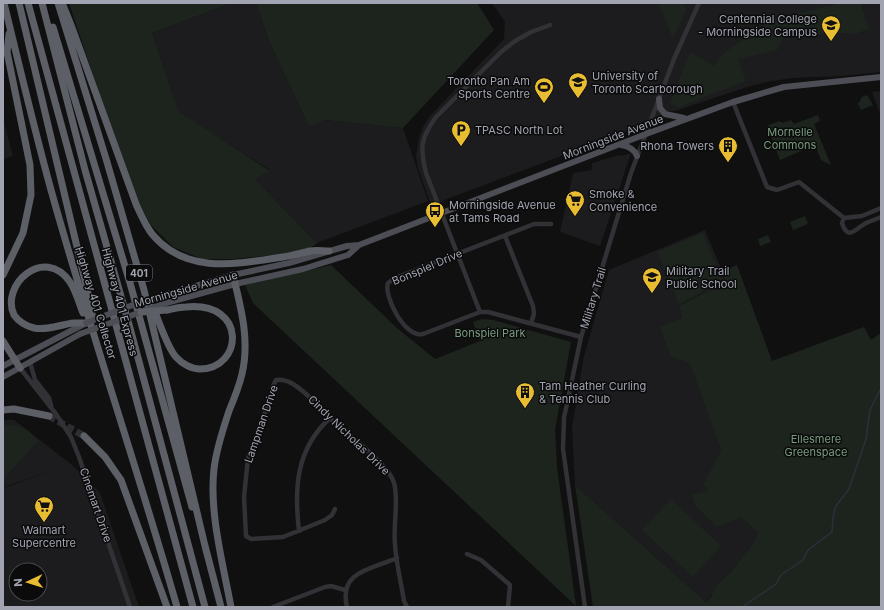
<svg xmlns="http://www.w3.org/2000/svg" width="884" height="610" viewBox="0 0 884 610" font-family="Inter,sans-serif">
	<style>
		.built { fill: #1c1c1e; fill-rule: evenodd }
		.green { fill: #1d241e }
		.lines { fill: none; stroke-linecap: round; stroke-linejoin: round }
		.stream { stroke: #2a3139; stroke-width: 1.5 }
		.highway-tunnel { stroke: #2d2e31; stroke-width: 7; stroke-dasharray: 7 3.5; stroke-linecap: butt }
		.minor { stroke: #313136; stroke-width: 4.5 }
		.major { stroke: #4d4e55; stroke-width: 6 }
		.highway { stroke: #5d5f67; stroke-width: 7 }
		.major-bridge { stroke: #4d4e55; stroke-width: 6 }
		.highway-bridge { stroke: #5d5f67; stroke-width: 7 }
		.labels { text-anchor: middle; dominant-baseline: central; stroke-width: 3; stroke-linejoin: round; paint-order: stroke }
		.shield { fill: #0b0b0c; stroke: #757780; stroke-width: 1 }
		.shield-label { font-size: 10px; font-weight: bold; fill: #a2a5b1 }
		.poi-label { font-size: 11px; fill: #a2a5b1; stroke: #0b0b0c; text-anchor: start }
		.park-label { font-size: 11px; fill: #799c7f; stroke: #0b0b0c }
		.street-label { font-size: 11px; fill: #a2a5b1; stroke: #0b0b0c }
	</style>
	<rect width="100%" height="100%" fill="#101011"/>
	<path class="built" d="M 232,3 L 256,3 L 269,41 L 309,127 L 324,120 L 403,128 L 428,201 L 317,243 L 255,179 L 270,170 L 178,112 L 152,33 Z
		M 492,3 L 881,3 L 881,72 L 842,76 L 792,78 L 766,82 L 744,88 L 675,111 L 669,111 L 640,126 L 431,205 L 418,168 L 416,156 L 419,138 L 423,127 L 429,117 L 504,39 L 505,22 Z
		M 881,91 L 881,116 L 872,92 Z
		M 3,119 L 13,156 L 3,159 Z
		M 631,153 L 600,246 L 560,232 L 573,173 L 592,170 L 592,163 L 620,155 L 620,156 Z
		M 705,230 L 722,271 L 725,282 L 679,306 L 682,318 L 660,328 L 690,362 L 721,451 L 762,534 L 706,602 L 575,485 L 572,427 L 584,356 L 609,270 Z
		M 3,420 L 14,420 L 71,464 L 100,493 L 139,607 L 3,607 L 3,488 L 52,471 L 3,487 ZM 16,570 L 40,570 L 40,594 L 16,594 Z"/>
	<path class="green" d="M 69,3 L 232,3 L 152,33 L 178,111 L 270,171 L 255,179 L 317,243 L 308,250 L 284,254 L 233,259 L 202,259 L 173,247 L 150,224 L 140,204 L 104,108 Z
		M 256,3 L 477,3 L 494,30 L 403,128 L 325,120 L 309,127 L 269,41 Z
		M 659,3 L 682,3 L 687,8 L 673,39 Z
		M 836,3 L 862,3 L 861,5 L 869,28 L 856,34 L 844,33 L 784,35 L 777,50 L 738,59 L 746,81 L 679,107 L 670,103 L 690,52 L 714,66 L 724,53 L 772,19 L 835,5 Z
		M 867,95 L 873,105 L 861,110 L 858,104 L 862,97 Z
		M 818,115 L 820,121 L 814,124 L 831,165 L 821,160 L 815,145 L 780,160 L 767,126 L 779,121 L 783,123 L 791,120 L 794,124 Z
		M 805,216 L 808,224 L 793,230 L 790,222 Z
		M 703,233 L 722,281 L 679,304 L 657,252 Z
		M 768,235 L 771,242 L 760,246 L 758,239 Z
		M 331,265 L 398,329 L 435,359 L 480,341 L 473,322 L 482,319 L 493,320 L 571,342 L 555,430 L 557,467 L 576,606 L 253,303 L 245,285 Z
		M 737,265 L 772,361 L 864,327 L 871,340 L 881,333 L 881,607 L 593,607 L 575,485 L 706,602 L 711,597 L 716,586 L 731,572 L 752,545 L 759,532 L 741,517 L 717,527 L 695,505 L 692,495 L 707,491 L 708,488 L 703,485 L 721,451 L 691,366 L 688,362 L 671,357 L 660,327 L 682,318 L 679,306 L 725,282 L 722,271 Z
		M 3,425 C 21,425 26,427 38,441 L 5,477 L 3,477 Z
		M 671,499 L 721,546 L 693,577 L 642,530 Z"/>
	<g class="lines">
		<path class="stream" d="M 742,607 L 776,584 L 781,575 L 803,560 L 808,550 L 832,532 L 833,517 L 836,506 L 849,489 L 866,439 L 870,410 L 881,388"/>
		<path class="highway-tunnel" d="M 49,416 L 84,436"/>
		<path class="minor" d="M 733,102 L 767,187 L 777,190 L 799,182 L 844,218
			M 881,208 L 862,216 L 844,218 L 842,223 C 848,242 856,228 866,223 C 871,221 876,219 881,217
			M 551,224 L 534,224 L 395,278 L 388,283 C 383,295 405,339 423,334 L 480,312 L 488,312 L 581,337
			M 505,236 L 533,306 L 534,314 L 531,323
			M 480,312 L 426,173 C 420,148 420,139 436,117 L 501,52 L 515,41 L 531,32 L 550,25
			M 30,362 L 35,380 L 49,398 L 51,405
			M 20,368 L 56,414 L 71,437 L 79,457 L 130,607
			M 335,509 L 332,515 L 325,520 L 283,537 L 251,539 L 246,536 L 244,497 L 248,458 L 269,402 L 272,388 L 276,380 C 282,379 288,381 293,384 C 308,393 319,407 331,419 C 347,434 389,464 394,483 C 399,499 393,526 395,544 C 396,563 401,582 404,601 L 407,607
			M 299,531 C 294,488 296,449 330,418
			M 467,554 L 481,560 L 510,585 L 508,607
			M 273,607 L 325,587 L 331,586 L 345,590
			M 347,607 C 338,571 372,569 397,558
			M 585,607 L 563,449 L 564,417 L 567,404 L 581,337 L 631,173 L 674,59 L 699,3"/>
		<path class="major" d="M 659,99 L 660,108 L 665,114 L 684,118
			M 621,145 C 629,146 634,149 637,156
			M 162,296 L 233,275 L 289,263 L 347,246 L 359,245
			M 166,303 L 235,284 L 303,269 L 348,255 L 359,245 L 646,134 L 733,102 L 784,87 L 881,77
			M 3,366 L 86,323
			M 3,377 L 80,334"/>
		<path class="highway" d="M 4,3 C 19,65 34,128 51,190 C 90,330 137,467 177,607
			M 19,3 L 92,310 L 92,320
			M 28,3 L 193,607
			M 42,3 L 85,170 L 130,328 L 205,607
			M 58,3 L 107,162 L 144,290 L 205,546 L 221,607
			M 63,5 L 71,25 L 136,204 C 141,215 145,225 152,234 C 186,275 237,264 283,257 C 292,256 301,253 310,251 C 316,250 323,251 329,251
			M 53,27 L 130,283 L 192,507
			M 3,275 L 23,233 L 31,195 L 30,165 L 7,52 L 9,34
			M 153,307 C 159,321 167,347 176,357 C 182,364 192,369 200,369 C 243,369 248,301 186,307 C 179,307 173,309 167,310
			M 83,313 C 79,303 76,291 70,282 C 44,245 0,285 14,315 C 19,322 26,326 34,328 C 48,331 61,324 74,323 C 78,323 82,323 86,323
			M 3,341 L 20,368
			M 3,410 L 14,409 L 49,416
			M 84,436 L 105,457 L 121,480 L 167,607
			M 231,607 C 223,564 209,512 214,469 C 216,450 223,429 229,411 C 234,399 239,387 242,374 C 250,340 241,308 233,275"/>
		<path class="major-bridge" d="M 86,323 L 127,307 L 162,296
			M 80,334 L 166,303"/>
		<path class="highway-bridge" d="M 141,312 L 167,310"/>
	</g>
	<defs>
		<symbol id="university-pin" viewBox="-11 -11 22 30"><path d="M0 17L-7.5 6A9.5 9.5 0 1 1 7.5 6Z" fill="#e9bd31" stroke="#0b0b0c"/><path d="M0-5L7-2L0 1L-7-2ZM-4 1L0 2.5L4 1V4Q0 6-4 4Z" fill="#111"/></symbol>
		<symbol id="stadium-pin" viewBox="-11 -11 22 30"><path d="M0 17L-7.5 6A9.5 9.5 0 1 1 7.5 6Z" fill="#e9bd31" stroke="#0b0b0c"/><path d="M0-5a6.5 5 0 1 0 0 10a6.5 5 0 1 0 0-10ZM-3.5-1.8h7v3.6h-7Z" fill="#111"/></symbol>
		<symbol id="parking-pin" viewBox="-11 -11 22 30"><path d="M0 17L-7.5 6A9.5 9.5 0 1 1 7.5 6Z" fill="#e9bd31" stroke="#0b0b0c"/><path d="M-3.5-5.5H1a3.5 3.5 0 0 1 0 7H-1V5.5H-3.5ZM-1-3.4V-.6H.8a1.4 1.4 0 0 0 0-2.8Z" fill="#111"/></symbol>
		<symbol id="building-pin" viewBox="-11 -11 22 30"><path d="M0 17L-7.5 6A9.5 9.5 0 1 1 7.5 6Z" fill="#e9bd31" stroke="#0b0b0c"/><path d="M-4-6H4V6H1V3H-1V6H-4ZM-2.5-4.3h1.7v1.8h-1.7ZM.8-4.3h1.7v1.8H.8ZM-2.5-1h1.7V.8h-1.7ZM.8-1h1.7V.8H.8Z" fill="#111"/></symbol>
		<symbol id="supermarket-pin" viewBox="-11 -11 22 30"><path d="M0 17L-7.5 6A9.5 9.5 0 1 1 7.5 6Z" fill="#e9bd31" stroke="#0b0b0c"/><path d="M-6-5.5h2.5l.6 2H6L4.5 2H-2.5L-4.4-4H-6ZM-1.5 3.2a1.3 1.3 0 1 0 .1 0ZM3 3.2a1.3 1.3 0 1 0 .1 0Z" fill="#111"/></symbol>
		<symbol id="bus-pin" viewBox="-11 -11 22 30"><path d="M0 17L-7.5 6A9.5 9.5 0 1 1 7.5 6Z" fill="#e9bd31" stroke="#0b0b0c"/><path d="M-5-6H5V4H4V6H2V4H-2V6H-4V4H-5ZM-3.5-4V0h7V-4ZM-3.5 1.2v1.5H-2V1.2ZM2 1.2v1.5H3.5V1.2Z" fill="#111"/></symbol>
		<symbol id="school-pin" viewBox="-11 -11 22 30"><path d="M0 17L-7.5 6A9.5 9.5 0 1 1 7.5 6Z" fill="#e9bd31" stroke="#0b0b0c"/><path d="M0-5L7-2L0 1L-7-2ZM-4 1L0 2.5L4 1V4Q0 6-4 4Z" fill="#111"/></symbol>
	</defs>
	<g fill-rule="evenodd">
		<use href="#university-pin" x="820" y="14" width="22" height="30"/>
		<use href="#university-pin" x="567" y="71" width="22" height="30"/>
		<use href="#stadium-pin" x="533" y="76" width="22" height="30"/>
		<use href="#parking-pin" x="450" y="119" width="22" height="30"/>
		<use href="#building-pin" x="717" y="135" width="22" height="30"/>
		<use href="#supermarket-pin" x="564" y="189" width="22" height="30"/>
		<use href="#bus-pin" x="424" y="200" width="22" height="30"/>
		<use href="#school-pin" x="641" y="266" width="22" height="30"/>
		<use href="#building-pin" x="514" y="381" width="22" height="30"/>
		<use href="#supermarket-pin" x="33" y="495" width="22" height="30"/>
	</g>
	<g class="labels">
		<rect class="shield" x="126" y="265" width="26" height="16" rx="3"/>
		<g class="shield-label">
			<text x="139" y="273">401</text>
		</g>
		<g class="poi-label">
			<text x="817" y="19" text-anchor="end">Centennial College<tspan x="817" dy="13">- Morningside Campus</tspan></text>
			<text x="592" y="76">University of<tspan x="592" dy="13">Toronto Scarborough</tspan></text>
			<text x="530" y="81" text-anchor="end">Toronto Pan Am<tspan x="530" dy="13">Sports Centre</tspan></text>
			<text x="475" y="130">TPASC North Lot</text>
			<text x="714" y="146" text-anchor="end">Rhona Towers</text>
			<text x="589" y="194">Smoke &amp;<tspan x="589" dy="13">Convenience</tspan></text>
			<text x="449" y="205">Morningside Avenue<tspan x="449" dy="13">at Tams Road</tspan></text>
			<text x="666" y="271">Military Trail<tspan x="666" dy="13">Public School</tspan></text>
			<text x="539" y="386">Tam Heather Curling<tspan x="539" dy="13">&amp; Tennis Club</tspan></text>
			<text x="44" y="530" text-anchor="middle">Walmart<tspan x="44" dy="13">Supercentre</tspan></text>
		</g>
		<g class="park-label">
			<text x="790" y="132">Mornelle<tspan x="790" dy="13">Commons</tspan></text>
			<text x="490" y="333">Bonspiel Park</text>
			<text x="816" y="439">Ellesmere<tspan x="816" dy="13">Greenspace</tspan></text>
		</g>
		<g class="street-label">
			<text transform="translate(613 137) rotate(-21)">Morningside Avenue</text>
			<text transform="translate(427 267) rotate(-23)">Bonspiel Drive</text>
			<text transform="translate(186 289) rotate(-16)">Morningside Avenue</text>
			<text transform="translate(593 298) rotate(-73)">Military Trail</text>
			<text transform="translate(120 302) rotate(75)">Highway 401 Express</text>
			<text transform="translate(96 303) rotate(73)">Highway 401 Collector</text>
			<text transform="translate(261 424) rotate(-71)">Lampman Drive</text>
			<text transform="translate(349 435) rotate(44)">Cindy Nicholas Drive</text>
			<text transform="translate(96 505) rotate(71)">Cinemart Drive</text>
		</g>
	</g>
	<rect width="884" height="610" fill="none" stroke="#a2a5b1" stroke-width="8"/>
	<g transform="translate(28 582) rotate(266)"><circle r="19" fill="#0b0b0c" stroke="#47494e"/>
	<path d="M0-3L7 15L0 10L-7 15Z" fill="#e9bd31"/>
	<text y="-6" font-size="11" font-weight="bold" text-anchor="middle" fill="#a2a5b1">N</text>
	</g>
</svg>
